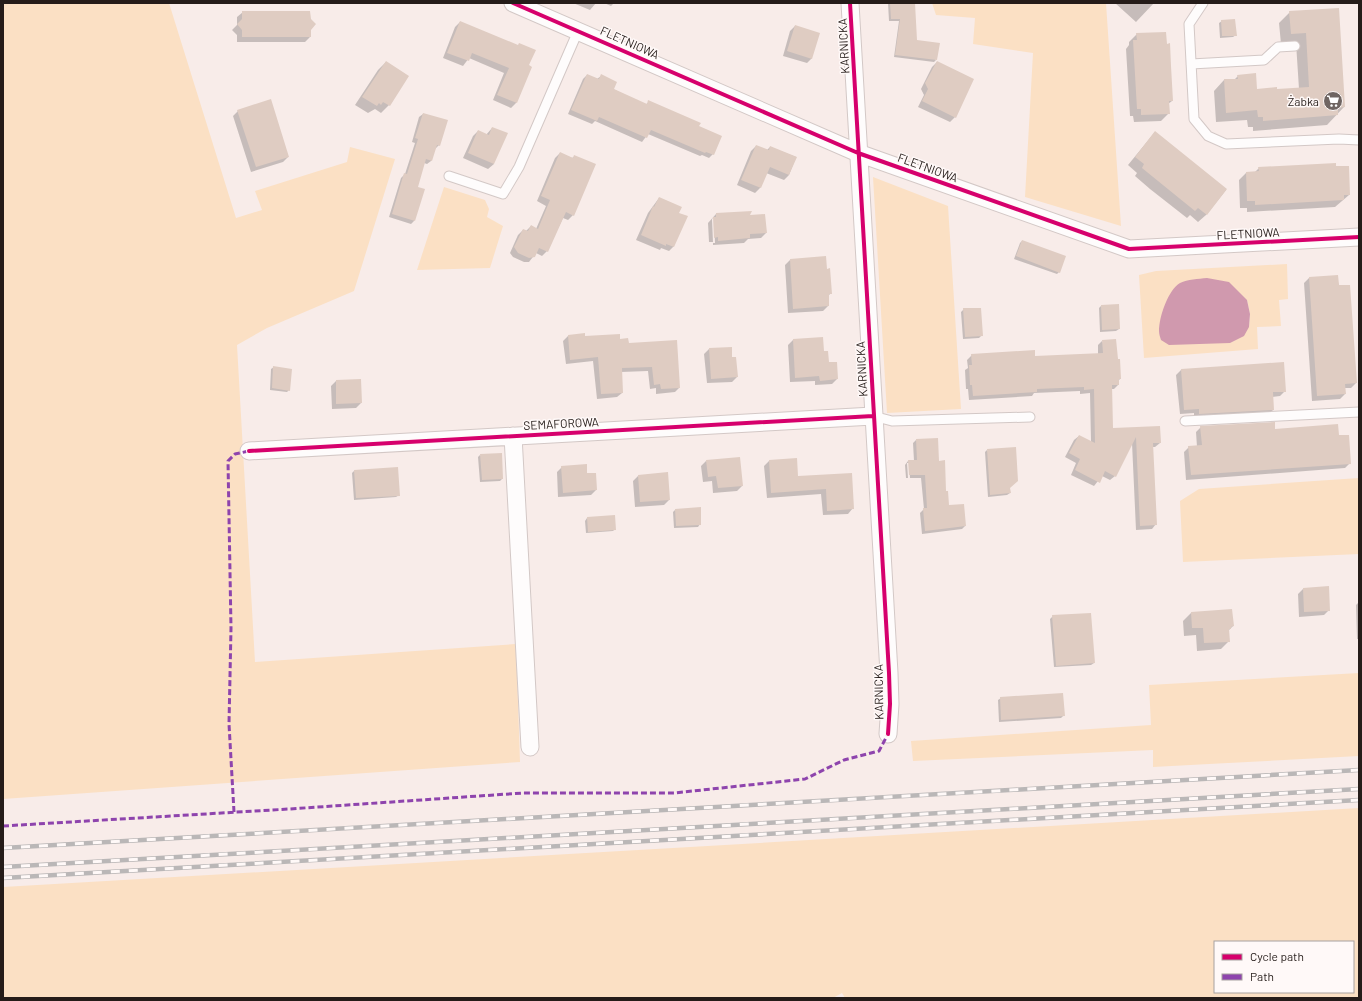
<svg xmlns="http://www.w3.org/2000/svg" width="1362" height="1001" viewBox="0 0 1362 1001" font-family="Barlow,sans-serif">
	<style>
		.green { fill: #fbe0c4; fill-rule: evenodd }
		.water { fill: #d099ae }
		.shadow { fill: #0003 }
		.building { fill: #dfccc2 }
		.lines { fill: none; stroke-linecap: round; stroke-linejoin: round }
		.lane-casing { stroke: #d3c8c6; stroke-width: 11 }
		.street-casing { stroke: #d3c8c6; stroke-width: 19 }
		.lane { stroke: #fefcfc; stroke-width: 9 }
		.street { stroke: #fefcfc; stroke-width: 17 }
		.rail-casing { stroke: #bab7b7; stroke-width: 4.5 }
		.rail { stroke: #fff9f8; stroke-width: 3; stroke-dasharray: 9; stroke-linecap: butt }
		.quiet { stroke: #8e44ad; stroke-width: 3; stroke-dasharray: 6 3; stroke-linecap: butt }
		.cycleway-casing { stroke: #fff9f8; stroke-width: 6 }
		.cycleway { stroke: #d6006c; stroke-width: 4 }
		.labels { text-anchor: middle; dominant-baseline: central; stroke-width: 3; stroke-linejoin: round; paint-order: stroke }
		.street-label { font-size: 12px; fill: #251c19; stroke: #fff9f8 }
		.poi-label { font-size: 12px; fill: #251c19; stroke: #fff9f8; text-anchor: end }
	</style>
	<rect width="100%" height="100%" fill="#f8ece9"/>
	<path class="green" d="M 3,3 L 169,3 L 236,218 L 262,210 L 255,191 L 347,162 L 350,147 L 395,159 L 354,291 L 267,328 L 237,345 L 255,662 L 516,644 L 520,762 L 3,799 Z
		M 932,3 L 1106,3 L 1121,226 L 1025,197 L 1033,53 L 973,44 L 975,18 L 936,15 Z
		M 873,177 L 948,206 L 961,409 L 887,413 Z
		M 444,187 L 485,200 L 489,209 L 487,217 L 503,226 L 490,268 L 417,270 Z
		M 1287,264 L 1288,299 L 1279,300 L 1281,326 L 1257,327 L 1258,349 L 1144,358 L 1139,275 L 1156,271 ZM 1247,300 L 1250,314 L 1249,327 L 1161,340 L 1159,330 L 1163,310 Z
		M 1359,478 L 1359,554 L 1183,562 L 1180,501 L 1199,489 Z
		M 1359,673 L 1359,756 L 1153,767 L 1153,750 L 913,761 L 911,741 L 1151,725 L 1149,685 Z
		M 1359,808 L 1359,998 L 845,998 L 842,993 L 833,998 L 3,998 L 3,887 ZM 1215,942 L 1353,942 L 1353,992 L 1215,992 Z"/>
	<path class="water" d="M 1207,278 L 1229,282 L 1247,300 L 1250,314 L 1249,327 L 1244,336 L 1230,343 L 1169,345 L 1161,340 C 1160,337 1159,334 1159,331 C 1159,317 1168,290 1180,283 C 1188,279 1198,279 1207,278 Z"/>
	<path class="shadow" d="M 573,3 L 596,3 L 590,10 Z
		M 604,3 L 614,3 L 611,6 Z
		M 888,3 L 914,3 L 916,41 L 936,60 L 934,62 L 894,57 L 899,21 L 889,21 Z
		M 1115,3 L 1154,3 L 1136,22 Z
		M 1338,9 L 1344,107 L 1327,125 L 1253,131 L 1253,127 L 1248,127 L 1247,120 L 1216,122 L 1214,91 L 1224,80 L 1234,80 L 1238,76 L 1256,90 L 1299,89 L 1296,43 L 1281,44 L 1279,23 L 1290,12 Z
		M 243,12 L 310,19 L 310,37 L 305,42 L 237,42 L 237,35 L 232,30 L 237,25 L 237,17 Z
		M 1222,21 L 1236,35 L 1233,37 L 1220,38 L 1219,23 Z
		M 460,22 L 531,67 L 516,103 L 511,108 L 493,100 L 504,73 L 469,58 L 463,66 L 443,58 L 455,27 Z
		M 795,26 L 812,58 L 807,63 L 783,56 L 790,31 Z
		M 1137,34 L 1172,101 L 1168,104 L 1169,113 L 1161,121 L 1134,122 L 1133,116 L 1130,116 L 1126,49 L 1129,45 L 1129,42 Z
		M 386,62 L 389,105 L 381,113 L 375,109 L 368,113 L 355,105 L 378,70 Z
		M 937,62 L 955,117 L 950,122 L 918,107 L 924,95 L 921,89 L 932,67 Z
		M 587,75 L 597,79 L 601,76 L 613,89 L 645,105 L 649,102 L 713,154 L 709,158 L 702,155 L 700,156 L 648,134 L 642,142 L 595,121 L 592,124 L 568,114 L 583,79 Z
		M 238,111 L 288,157 L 283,162 L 251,172 L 233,116 Z
		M 423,114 L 439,145 L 435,149 L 431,161 L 427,164 L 424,163 L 417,188 L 414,221 L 411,224 L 389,217 L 401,178 L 405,174 L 415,143 L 412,142 L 419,117 Z
		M 492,128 L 494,164 L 488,169 L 463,158 L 473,136 L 478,131 L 486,135 Z
		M 1155,132 L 1226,190 L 1206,215 L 1198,222 L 1190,215 L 1187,218 L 1150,189 L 1135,176 L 1137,173 L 1128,165 Z
		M 756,146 L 767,150 L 770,147 L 796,157 L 789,175 L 784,180 L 766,173 L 760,188 L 755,193 L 737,185 L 751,151 Z
		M 560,153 L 572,158 L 575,156 L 573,215 L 568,220 L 563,218 L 547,251 L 542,256 L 536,253 L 529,262 L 524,262 L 513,257 L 510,253 L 518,235 L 523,230 L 526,231 L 531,226 L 536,229 L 546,206 L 537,201 L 555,158 Z
		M 1335,167 L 1349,195 L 1335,207 L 1247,212 L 1247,208 L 1240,208 L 1239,180 L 1246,173 L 1255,172 L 1259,168 Z
		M 659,198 L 678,213 L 674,246 L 669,251 L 661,248 L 660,250 L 636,240 L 648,213 Z
		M 716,214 L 748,216 L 766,233 L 761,238 L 748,239 L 744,243 L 713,245 L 713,243 L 715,243 L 714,217 L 712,219 L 713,242 L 709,242 L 708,223 Z
		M 1022,241 L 1059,272 L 1057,274 L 1014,259 L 1020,243 Z
		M 790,260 L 831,293 L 828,296 L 828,306 L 823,311 L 788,313 L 785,265 Z
		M 1337,276 L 1356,383 L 1351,388 L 1345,388 L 1345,394 L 1340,399 L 1312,401 L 1304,283 L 1309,278 Z
		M 1101,306 L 1119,329 L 1116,331 L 1100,332 L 1099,308 Z
		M 964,309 L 982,335 L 979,338 L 963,339 L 961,312 Z
		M 568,336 L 619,340 L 628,344 L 679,388 L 675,392 L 656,394 L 656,388 L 650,389 L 648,371 L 621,372 L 622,393 L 617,397 L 597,399 L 593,361 L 566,364 L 563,341 Z
		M 793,340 L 823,352 L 837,379 L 832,384 L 815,385 L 815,381 L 790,382 L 788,345 Z
		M 1102,341 L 1120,379 L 1118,381 L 1118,385 L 1114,389 L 1111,389 L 1112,429 L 1160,443 L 1155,447 L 1152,447 L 1156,524 L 1152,529 L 1136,530 L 1132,443 L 1115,476 L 1110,480 L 1102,476 L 1094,486 L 1071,475 L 1076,463 L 1065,457 L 1074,440 L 1079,436 L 1091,442 L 1090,393 L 1080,394 L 1080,391 L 1034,393 L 1032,396 L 969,400 L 968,389 L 966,389 L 965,370 L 968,368 L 967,360 L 972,355 L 1034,357 L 1098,354 L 1098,345 Z
		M 709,349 L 737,377 L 732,382 L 707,383 L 704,354 Z
		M 274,367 L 289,390 L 287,392 L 270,390 L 271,369 Z
		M 1181,370 L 1285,391 L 1280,396 L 1272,397 L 1273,410 L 1268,415 L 1194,419 L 1194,413 L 1180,414 L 1176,375 Z
		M 360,380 L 361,403 L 356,408 L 332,409 L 331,386 L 336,381 Z
		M 1201,427 L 1274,430 L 1338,437 L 1350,463 L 1345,468 L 1186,480 L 1184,452 L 1189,447 L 1197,447 L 1196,432 Z
		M 916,440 L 938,462 L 948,507 L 965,526 L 962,529 L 922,534 L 920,513 L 924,509 L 921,478 L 910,478 L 909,463 L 907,463 L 908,478 L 906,478 L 905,465 L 908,461 L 914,461 L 913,443 Z
		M 987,450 L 1009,488 L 1010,493 L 1007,495 L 988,497 L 985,452 Z
		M 480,455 L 502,479 L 500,481 L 480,482 L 478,457 Z
		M 706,461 L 742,486 L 737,491 L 713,493 L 712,481 L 703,482 L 701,466 Z
		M 769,461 L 798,477 L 851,474 L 853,508 L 848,514 L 823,515 L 821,494 L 767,498 L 764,466 Z
		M 562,467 L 586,474 L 596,490 L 591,495 L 558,497 L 557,472 Z
		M 354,471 L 399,495 L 396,497 L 354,500 L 352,473 Z
		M 638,476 L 669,500 L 664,505 L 635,507 L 633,481 Z
		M 675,510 L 700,524 L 698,527 L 674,528 L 673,512 Z
		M 587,518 L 615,529 L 613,531 L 586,533 L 585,521 Z
		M 1303,589 L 1329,610 L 1324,615 L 1299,617 L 1298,594 Z
		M 1358,603 L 1359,639 L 1357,639 L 1356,605 Z
		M 1191,613 L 1233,626 L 1228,631 L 1229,641 L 1221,649 L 1197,651 L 1196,635 L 1184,636 L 1183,621 Z
		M 1053,616 L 1094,663 L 1091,665 L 1054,667 L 1050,619 Z
		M 1001,698 L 1064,715 L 1061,718 L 999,722 L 998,700 Z"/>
	<path class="building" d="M 890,3 L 915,3 L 917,40 L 940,43 L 937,60 L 895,55 L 900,19 L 891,19 Z
		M 1339,8 L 1345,107 L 1338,108 L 1338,115 L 1263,121 L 1263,117 L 1258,117 L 1257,110 L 1226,113 L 1224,79 L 1238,79 L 1237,75 L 1256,73 L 1257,89 L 1277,87 L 1277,89 L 1309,87 L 1306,33 L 1291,34 L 1289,11 Z
		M 242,11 L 310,11 L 311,19 L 316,24 L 311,30 L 311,37 L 242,37 L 242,30 L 237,24 L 242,19 Z
		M 1235,19 L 1237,36 L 1222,36 L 1221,20 Z
		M 460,21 L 518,45 L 519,43 L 536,50 L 529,65 L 532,67 L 517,103 L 497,95 L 509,68 L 472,53 L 469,61 L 447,53 Z
		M 795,25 L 820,33 L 812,59 L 787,51 Z
		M 1166,32 L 1167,44 L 1170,43 L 1171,66 L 1173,101 L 1169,101 L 1170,114 L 1141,115 L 1141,109 L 1137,109 L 1133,40 L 1137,40 L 1136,33 Z
		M 386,61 L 409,76 L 390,106 L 383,102 L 381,105 L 379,103 L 377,106 L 362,97 Z
		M 937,61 L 974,79 L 956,118 L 922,101 L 928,89 L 925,83 Z
		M 587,74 L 599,79 L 601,74 L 617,82 L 614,89 L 647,104 L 648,100 L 701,123 L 699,126 L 722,136 L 714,155 L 706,152 L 705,153 L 651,130 L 647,138 L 599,117 L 597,121 L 571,110 Z
		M 271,99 L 289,157 L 256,167 L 237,110 Z
		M 423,113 L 448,120 L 440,146 L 437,145 L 432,161 L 426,159 L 418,187 L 425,189 L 415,221 L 392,214 L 404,173 L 407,174 L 418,139 L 415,138 Z
		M 492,127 L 508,133 L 494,164 L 468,153 L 478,130 L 489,135 Z
		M 1155,131 L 1227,189 L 1207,215 L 1198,208 L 1195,211 L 1158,181 L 1142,168 L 1144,164 L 1135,157 Z
		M 756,145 L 769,150 L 770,146 L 797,157 L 789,175 L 770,167 L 761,188 L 741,180 Z
		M 560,152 L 573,158 L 574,155 L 596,164 L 574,216 L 566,212 L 548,252 L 539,248 L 535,257 L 529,258 L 518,253 L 514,247 L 523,229 L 528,231 L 531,225 L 538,229 L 550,200 L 541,196 Z
		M 1336,163 L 1336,166 L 1349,166 L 1350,195 L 1344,195 L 1344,200 L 1255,205 L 1255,201 L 1247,201 L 1246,172 L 1259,171 L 1258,167 Z
		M 659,197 L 682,207 L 679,213 L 688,216 L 674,247 L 666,244 L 666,246 L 641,235 L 653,206 L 654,207 Z
		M 752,211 L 750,215 L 765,214 L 767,233 L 750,234 L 750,238 L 718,241 L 718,237 L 714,238 L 713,217 L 716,217 L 716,213 Z
		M 1022,240 L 1066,256 L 1060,273 L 1016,256 Z
		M 826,256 L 827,269 L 830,268 L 832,294 L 829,294 L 829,306 L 793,309 L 790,259 Z
		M 1338,275 L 1339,285 L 1350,285 L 1357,383 L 1345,384 L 1346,394 L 1317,396 L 1309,277 Z
		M 1119,304 L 1120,329 L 1102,330 L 1101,305 Z
		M 963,308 L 981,308 L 983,336 L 965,337 Z
		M 585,333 L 585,336 L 620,334 L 620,339 L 628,338 L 629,343 L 677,340 L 680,388 L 661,389 L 660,384 L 654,385 L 652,367 L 622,368 L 623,393 L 601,394 L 598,357 L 570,360 L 568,335 Z
		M 823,337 L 824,351 L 828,351 L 829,362 L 837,362 L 838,379 L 820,381 L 819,376 L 795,378 L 793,339 Z
		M 1116,339 L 1118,359 L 1120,359 L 1121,379 L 1119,379 L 1119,385 L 1112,385 L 1113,428 L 1160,426 L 1161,443 L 1153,443 L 1157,525 L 1140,526 L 1136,437 L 1116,477 L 1105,471 L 1100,483 L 1075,470 L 1080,459 L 1069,453 L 1079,435 L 1095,443 L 1094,389 L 1084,390 L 1084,387 L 1037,389 L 1037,392 L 973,396 L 972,385 L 970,385 L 969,365 L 972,365 L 971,354 L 1035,350 L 1035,356 L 1103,353 L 1102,340 Z
		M 732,347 L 732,357 L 736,357 L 738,377 L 711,379 L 709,348 Z
		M 1284,362 L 1286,392 L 1273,392 L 1274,410 L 1199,414 L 1199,409 L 1184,410 L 1181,369 Z
		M 273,366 L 292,369 L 290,391 L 272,388 Z
		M 361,379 L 362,403 L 336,404 L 336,380 Z
		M 1275,422 L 1275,429 L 1338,424 L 1339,435 L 1349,435 L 1351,464 L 1191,475 L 1188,446 L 1202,445 L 1200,426 Z
		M 938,438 L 939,461 L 945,460 L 946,491 L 948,491 L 949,505 L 964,504 L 966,526 L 925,531 L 923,508 L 927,508 L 925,475 L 909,475 L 908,460 L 917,460 L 916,439 Z
		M 1016,447 L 1018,481 L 1010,488 L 1011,493 L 990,495 L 987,449 Z
		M 502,453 L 503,479 L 482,480 L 480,454 Z
		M 740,457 L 743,486 L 718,488 L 716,476 L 708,477 L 706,460 Z
		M 797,458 L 798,476 L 852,473 L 854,509 L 827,511 L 826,489 L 771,493 L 769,460 Z
		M 587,464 L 587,473 L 596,473 L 597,490 L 563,493 L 561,466 Z
		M 398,467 L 400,496 L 356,498 L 354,470 Z
		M 668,472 L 670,500 L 640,502 L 638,475 Z
		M 701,507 L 701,525 L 676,526 L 675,509 Z
		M 615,515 L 616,530 L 588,532 L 587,517 Z
		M 1329,586 L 1330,611 L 1304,612 L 1303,588 Z
		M 1232,609 L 1234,626 L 1231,627 L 1231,629 L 1229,629 L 1230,642 L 1204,643 L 1203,628 L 1192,628 L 1191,612 Z
		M 1091,613 L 1095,663 L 1056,666 L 1052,615 Z
		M 1063,693 L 1065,716 L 1001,720 L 1000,697 Z"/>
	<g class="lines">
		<defs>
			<path id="lane" d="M 1203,3 L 1189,24 L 1194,119 L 1208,136 L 1226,144 L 1339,139 L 1359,140
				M 1191,64 L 1264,60 L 1278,47 L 1295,46
				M 449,176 L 503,194 L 519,167 L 578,31
				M 873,416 L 892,421 L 1030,417
				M 1185,421 L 1359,412"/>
			<path id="street" d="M 513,3 L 858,153 L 1129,249 L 1359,237
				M 850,3 L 889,673 L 890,704 L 888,734
				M 513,436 L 530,747
				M 249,451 L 873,416"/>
		</defs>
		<use href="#lane" class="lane-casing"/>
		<use href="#street" class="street-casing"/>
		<use href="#lane" class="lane"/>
		<use href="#street" class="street"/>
		<defs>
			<path id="rail" d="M 3,848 L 1359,770
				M 3,867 L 1359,789
				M 3,878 L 1359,800"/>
		</defs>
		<use href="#rail" class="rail-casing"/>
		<use href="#rail" class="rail"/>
		<path class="quiet" d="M 234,812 L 229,724 L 231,628 L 228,461 L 235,454 L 249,451
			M 3,826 L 289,809 L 523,793 L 674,793 L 805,779 L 844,760 L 879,751 L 888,734"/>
		<defs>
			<path id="cycleway" d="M 513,3 L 858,153 L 1129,249 L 1359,237
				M 850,3 L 889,673 L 890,704 L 888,734
				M 249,451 L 873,416"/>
		</defs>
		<use href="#cycleway" class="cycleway-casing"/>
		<use href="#cycleway" class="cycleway"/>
	</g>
	<defs>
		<symbol id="supermarket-disc" viewBox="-11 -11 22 22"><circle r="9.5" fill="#6f6562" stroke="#fff9f8"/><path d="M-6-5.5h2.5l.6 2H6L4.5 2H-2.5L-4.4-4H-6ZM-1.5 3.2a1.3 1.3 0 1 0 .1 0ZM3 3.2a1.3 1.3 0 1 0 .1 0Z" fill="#fff"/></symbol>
	</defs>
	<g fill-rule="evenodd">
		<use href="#supermarket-disc" x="1322" y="90" width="22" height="22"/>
	</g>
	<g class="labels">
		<g class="street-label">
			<text transform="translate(630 42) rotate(24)">FLETNIOWA</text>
			<text transform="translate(843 46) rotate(-93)">KARNICKA</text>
			<text transform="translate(928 167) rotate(20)">FLETNIOWA</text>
			<text transform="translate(1248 233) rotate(-3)">FLETNIOWA</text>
			<text transform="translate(861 369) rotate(-93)">KARNICKA</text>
			<text transform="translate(561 423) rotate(-3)">SEMAFOROWA</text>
			<text transform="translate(878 692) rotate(-91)">KARNICKA</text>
		</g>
		<g class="poi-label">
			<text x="1319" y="101">Żabka</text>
		</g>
	</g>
	<rect width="1362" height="1001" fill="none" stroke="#251c19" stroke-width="8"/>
	<rect x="1214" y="941" width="140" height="52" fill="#fff9f8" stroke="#a8a19f"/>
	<rect x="1222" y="954" width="20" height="6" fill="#d6006c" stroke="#a8a19f"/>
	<text x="1250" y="961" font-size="12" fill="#251c19">Cycle path</text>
	<rect x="1222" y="974" width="20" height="6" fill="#8e44ad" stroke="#a8a19f"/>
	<text x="1250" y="981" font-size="12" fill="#251c19">Path</text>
</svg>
